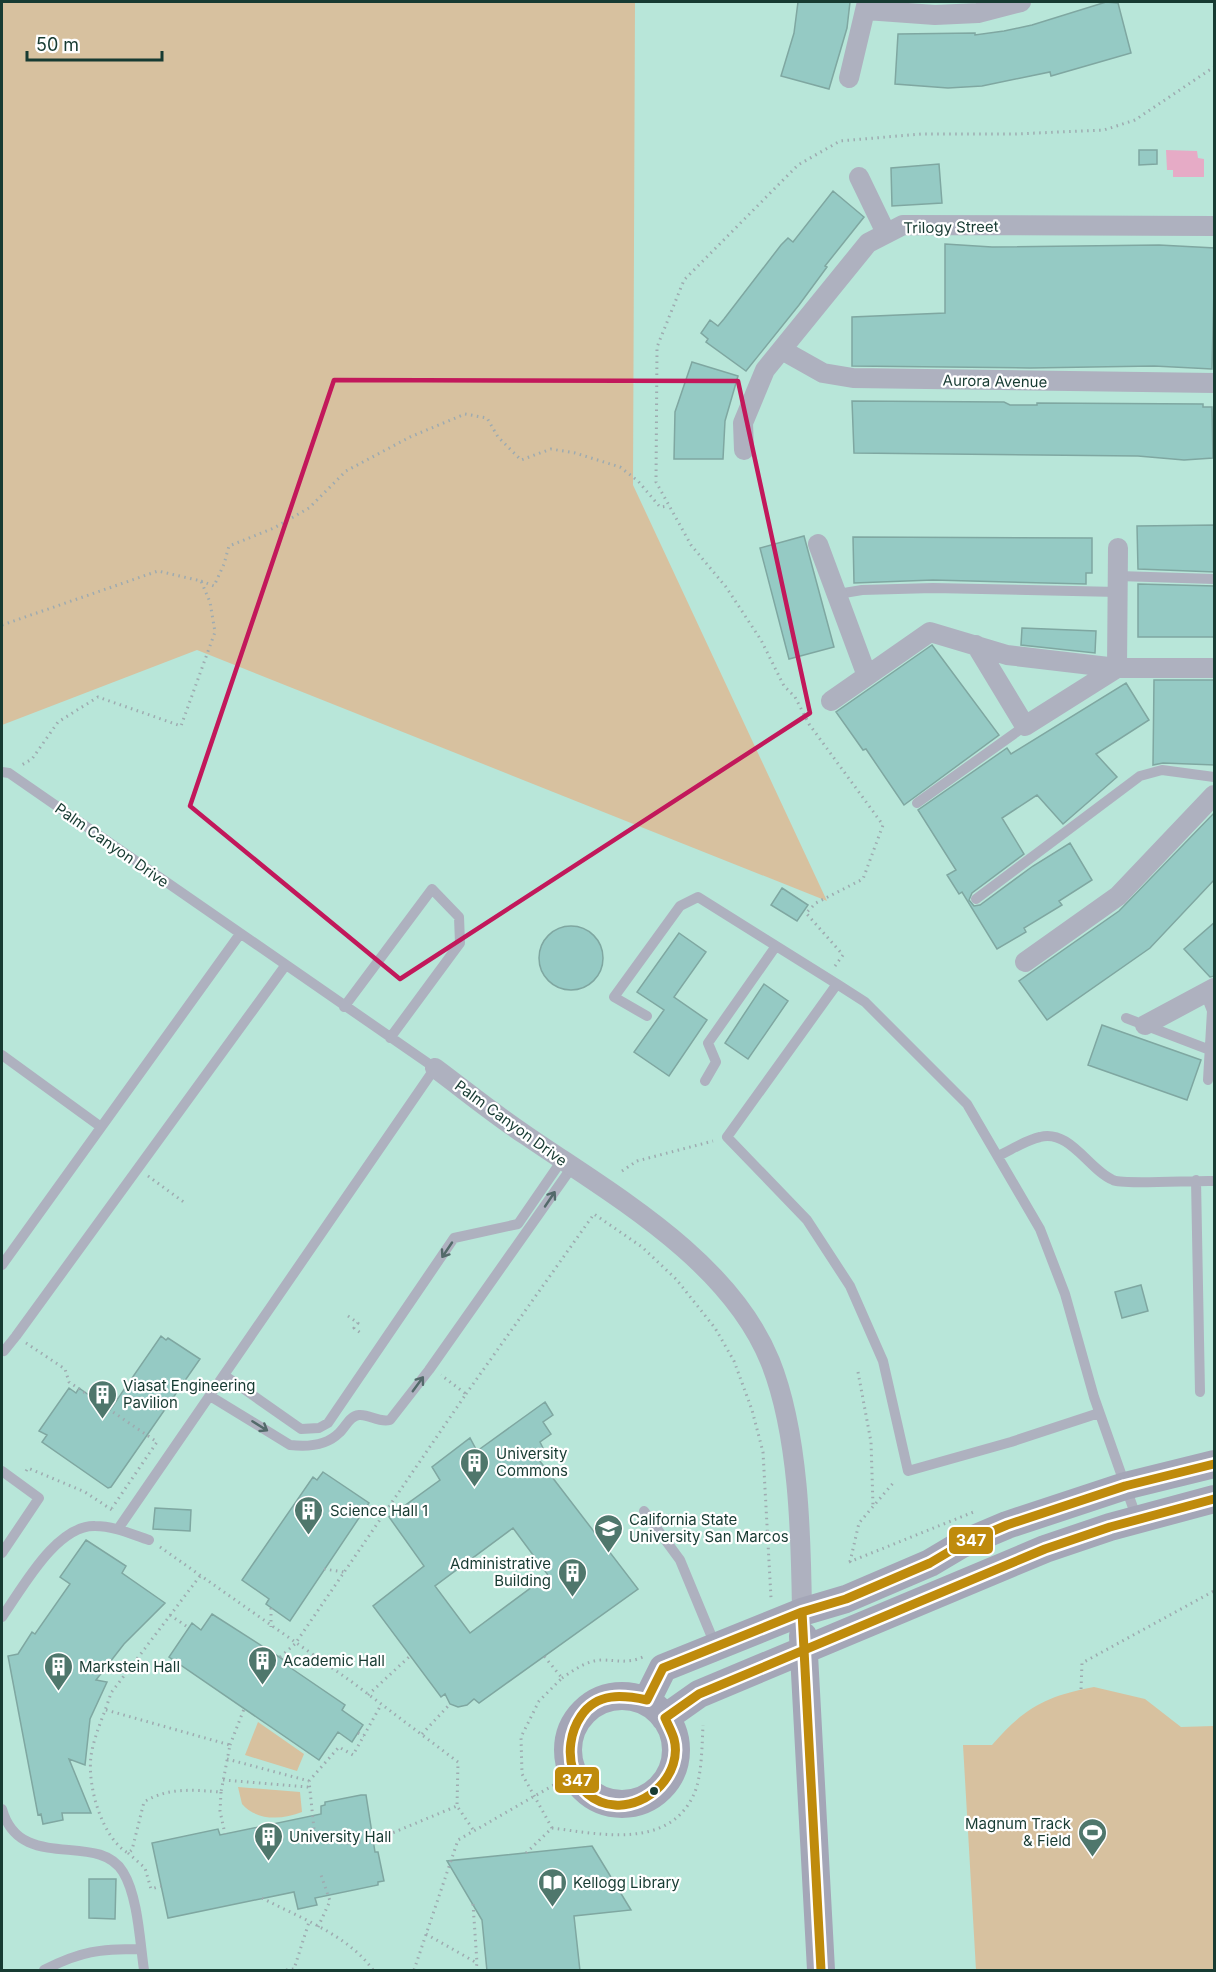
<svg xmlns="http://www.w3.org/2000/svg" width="1216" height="1972" viewBox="0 0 1216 1972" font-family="Inter,sans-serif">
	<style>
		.green { fill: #d7c19f }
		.water { fill: #e6abc6 }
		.building { fill: #95cac4; stroke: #7fa7a1; stroke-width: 1.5; fill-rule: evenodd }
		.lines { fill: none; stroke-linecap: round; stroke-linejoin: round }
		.path { stroke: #9eabb0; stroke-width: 3; stroke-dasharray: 1.5 4.5; stroke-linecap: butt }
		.lane { stroke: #aeb1bf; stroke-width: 10 }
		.street { stroke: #aeb1bf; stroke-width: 20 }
		.secondary { stroke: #a4a6b7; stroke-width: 28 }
		.bus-1-casing { stroke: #fff; stroke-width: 14 }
		.bus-1 { stroke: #bf8b0c; stroke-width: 9 }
		.oneway { stroke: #536a6a }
		.marked { fill: none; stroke: #c2185b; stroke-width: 4.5; stroke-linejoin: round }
		.bus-dot { fill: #173b32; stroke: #fff; stroke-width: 2 }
		.labels { text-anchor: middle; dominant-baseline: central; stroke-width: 4.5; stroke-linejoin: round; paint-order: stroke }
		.street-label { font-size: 15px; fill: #173b32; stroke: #fff }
		.poi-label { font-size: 15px; fill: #173b32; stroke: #fff; text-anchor: start }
		.line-badge { stroke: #fff; stroke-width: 2 }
		.badge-label { font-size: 16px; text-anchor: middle; font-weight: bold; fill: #fff }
	</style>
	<rect width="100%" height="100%" fill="#b8e6d9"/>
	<path class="green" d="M 2,2 L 635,2 L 633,485 L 827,901 L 197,650 L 2,725 Z
		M 1094,1687 L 1145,1699 L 1181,1727 L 1214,1726 L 1214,1970 L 976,1970 L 963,1745 L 992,1745 C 1024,1708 1046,1696 1094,1687 Z
		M 258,1722 L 304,1754 L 297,1771 L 245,1755 Z
		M 238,1787 L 300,1792 L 302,1812 C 282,1820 257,1821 242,1804 Z"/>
	<path class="water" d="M 1166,150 L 1197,151 L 1198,158 L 1204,159 L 1204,177 L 1173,177 L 1173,170 L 1167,170 Z"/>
	<path class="building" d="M 798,2 L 850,2 L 847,28 L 829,89 L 781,76 L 794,33 Z
		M 1106,2 L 1118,3 L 1131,53 L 1051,76 L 1050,72 L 982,86 L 948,88 L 895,84 L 898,34 L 975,33 L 975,35 L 1004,31 L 1032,25 Z
		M 1139,150 L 1157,150 L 1157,164 L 1139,165 Z
		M 939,164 L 942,203 L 892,206 L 891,168 Z
		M 833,191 L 864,217 L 825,266 L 827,267 L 799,305 L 746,371 L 706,342 L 708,339 L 701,333 L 710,320 L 718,326 L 724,319 L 781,245 L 788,238 L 793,242 Z
		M 945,244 L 992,247 L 1159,245 L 1215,248 L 1212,369 L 1154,366 L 1030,368 L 852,366 L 852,317 L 945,313 Z
		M 692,362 L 738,376 L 725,421 L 723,459 L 674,459 L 675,412 Z
		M 852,401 L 1004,402 L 1010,405 L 1037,405 L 1037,403 L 1203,404 L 1203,407 L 1212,407 L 1213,458 L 1184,460 L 1138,456 L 854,453 Z
		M 1215,525 L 1215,572 L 1138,569 L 1137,526 Z
		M 804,536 L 834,647 L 789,659 L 760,548 Z
		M 853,537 L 1092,538 L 1092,573 L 1086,573 L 1086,584 L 933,580 L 854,583 Z
		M 1138,584 L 1215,586 L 1215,637 L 1138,637 Z
		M 1022,628 L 1096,631 L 1095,653 L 1021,645 Z
		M 932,645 L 999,735 L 904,805 L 866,749 L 863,750 L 836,712 Z
		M 1154,680 L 1215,680 L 1215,765 L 1163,763 L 1153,765 Z
		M 1126,683 L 1149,720 L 1096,754 L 1117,777 L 1063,824 L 1037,795 L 1002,818 L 1024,854 L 972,893 L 969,900 L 974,906 L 980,905 L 1033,866 L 1070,843 L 1092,880 L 1059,901 L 1062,905 L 1024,928 L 1026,932 L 997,949 L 962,892 L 959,894 L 947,875 L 956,870 L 918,810 L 1007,748 L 1011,754 Z
		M 1215,812 L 1215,879 L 1150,948 L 1047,1020 L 1019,981 L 1119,911 Z
		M 782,888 L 808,905 L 797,921 L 771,905 Z
		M 1215,922 L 1215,976 L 1210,977 L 1184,949 Z
		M539 958a32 32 0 1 1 64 0a32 32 0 1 1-64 0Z
		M 679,933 L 706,952 L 674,997 L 707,1020 L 669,1076 L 634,1052 L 664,1010 L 637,992 Z
		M 764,984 L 788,1001 L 748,1059 L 725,1043 Z
		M 1102,1025 L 1201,1060 L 1187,1100 L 1088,1065 Z
		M 1141,1285 L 1148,1311 L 1122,1318 L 1115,1292 Z
		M 161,1336 L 166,1340 L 168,1338 L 200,1359 L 111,1487 L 108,1488 L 42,1442 L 47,1435 L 39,1431 L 69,1388 L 76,1393 L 79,1388 L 110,1410 Z
		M 545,1402 L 553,1415 L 543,1422 L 551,1434 L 540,1442 L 546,1454 L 539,1460 L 638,1589 L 479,1703 L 474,1699 L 467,1705 L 458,1707 L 450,1704 L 445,1694 L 441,1697 L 373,1606 L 424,1566 L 389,1517 L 440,1480 L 432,1467 L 470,1438 L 477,1451 ZM 513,1528 L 548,1575 L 470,1633 L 435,1586 Z
		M 323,1472 L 369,1503 L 290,1621 L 266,1604 L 269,1599 L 242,1580 L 313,1477 L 317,1480 Z
		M 155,1508 L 191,1510 L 190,1531 L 153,1529 Z
		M 86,1540 L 126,1566 L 122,1573 L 165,1603 L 124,1644 L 96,1680 L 107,1682 L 90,1719 L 85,1765 L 69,1759 L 91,1813 L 62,1813 L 63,1820 L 43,1824 L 41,1814 L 38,1815 L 8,1656 L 18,1654 L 32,1632 L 35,1634 L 70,1584 L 60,1577 Z
		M 212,1614 L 287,1662 L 285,1664 L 345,1705 L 342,1710 L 363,1725 L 352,1742 L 338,1732 L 319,1760 L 169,1657 L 192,1623 L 201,1630 Z
		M 361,1795 L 366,1795 L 375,1852 L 378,1852 L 384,1881 L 378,1882 L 378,1885 L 315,1898 L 317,1905 L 298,1909 L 294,1892 L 168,1918 L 152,1843 L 218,1829 L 220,1835 L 321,1814 L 321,1806 L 325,1805 L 325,1802 Z
		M 592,1846 L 631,1910 L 574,1916 L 580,1971 L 487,1971 L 482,1920 L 447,1861 Z
		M 89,1879 L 116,1879 L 115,1919 L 89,1918 Z"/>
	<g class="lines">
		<path class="path" d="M 201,581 L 214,586 L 224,564 L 229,546 L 274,528 L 309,508 L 346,471 L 410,437 L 465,414 L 487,418 L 498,437 L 521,460 L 551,449 L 575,453 L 620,467 L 638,481 L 660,507 L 669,506
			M 2,625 L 158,571 L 201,581 L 210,602 L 215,632 L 181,726 L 98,697 L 58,722 L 32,759 L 20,766
			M 835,966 L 843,955 L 806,913 L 816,903 L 863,879 L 883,825 L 809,724 L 795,697 L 784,686 L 761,640 L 726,587 L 691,545 L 656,482 L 657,347 L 684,280 L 798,165 L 840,141 L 921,134 L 1015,134 L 1104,130 L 1135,120 L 1214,67
			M 622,1171 L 637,1161 L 713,1141
			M 148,1176 L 185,1203
			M 348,1316 L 358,1323 L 354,1328 L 362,1334
			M 26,1343 L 65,1369 L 69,1382 L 157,1442 L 112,1508
			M 858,1372 L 871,1442 L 873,1506
			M 466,1394 L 594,1214 L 642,1247 L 676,1279 L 715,1328 L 734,1361 L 752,1410 L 763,1452 L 771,1598
			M 26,1471 L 28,1468 L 85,1492 L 115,1512
			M 160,1547 L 352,1682 L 458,1762 L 457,1806 L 474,1831
			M 849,1562 L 976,1511
			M 850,1562 L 859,1523 L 894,1482
			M 324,1569 L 344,1572
			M 271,1608 L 271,1627
			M 170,1615 L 189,1628
			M 280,1657 L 295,1644 L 466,1394 L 441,1375
			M 562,1678 C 574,1670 586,1661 601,1660 C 617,1660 627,1664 643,1657
			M 1081,1689 L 1082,1663 L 1214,1591
			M 368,1695 L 410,1656
			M 106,1710 L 230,1745 L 221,1792 C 193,1790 168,1787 144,1802 L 132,1850 L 128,1853 C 102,1838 87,1786 91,1756 C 94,1735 105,1713 111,1693 L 200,1576
			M 358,1733 L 364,1736
			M 422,1734 L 450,1704
			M 230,1745 L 244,1709
			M 227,1759 L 309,1781
			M 223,1780 L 308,1787
			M 221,1792 L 220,1811 L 225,1834
			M 552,1828 C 600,1834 669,1850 694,1794 C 702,1777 702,1744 703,1725
			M 314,1829 L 309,1781 L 339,1747 L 353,1755 L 381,1705
			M 347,1843 L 373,1841 L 457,1806
			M 128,1853 L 145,1868 L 151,1889 L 161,1886
			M 526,1853 L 552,1828 L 522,1774 L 521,1737 L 539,1701 L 562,1678 L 544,1656
			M 262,1898 C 300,1918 348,1935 373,1970
			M 473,1904 L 477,1963
			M 318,1927 L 330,1901 L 320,1872
			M 426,1934 L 477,1963 L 476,1970
			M 286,1970 L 294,1969 L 309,1922
			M 414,1970 L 458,1840 L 573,1774"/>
		<path class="lane" d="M 1118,576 L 1214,579
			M 838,594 L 862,590 L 933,588 L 1118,592
			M 2,772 L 9,773 L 435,1068 L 118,1529
			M 917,803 L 1025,726
			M 976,899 L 1140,776 L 1162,770 L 1214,777
			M 1205,993 L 1212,1011 L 1208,1080
			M 344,1007 L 432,889 L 459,917 L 460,943 L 390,1038
			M 647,1016 L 614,997 L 680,906 L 698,897 L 837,984
			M 1126,1018 L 1210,1050
			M 2,1055 L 101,1127
			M 705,1081 L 716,1062 L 708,1043 L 776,946
			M 998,1156 C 1011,1150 1026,1140 1040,1137 C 1070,1129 1089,1170 1113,1180 C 1123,1185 1197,1180 1214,1181
			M 1196,1180 L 1200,1392
			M 2,1265 L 240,934
			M 2,1350 L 4,1351 L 16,1336 L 285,966
			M 224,1375 L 301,1429 L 319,1428 L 328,1423 L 454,1238 L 518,1224 L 562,1160
			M 210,1396 L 290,1445 C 307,1447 326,1446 339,1433 C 346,1427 349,1416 359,1415 C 370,1414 378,1423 390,1420 L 429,1370 L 572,1167
			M 1099,1413 L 1011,1442 L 908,1471 L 883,1361 L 850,1286 L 807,1220 L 727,1137 L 837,984 L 865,1002 L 967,1104 L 1040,1229 L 1065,1294 L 1094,1397 L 1137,1519
			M 2,1471 L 39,1498 L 2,1553
			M 644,1511 L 680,1560 L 716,1647
			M 2,1617 C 22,1589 56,1525 95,1526 C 114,1526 131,1534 149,1540
			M 2,1809 C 20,1874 98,1830 123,1872 C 138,1896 140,1943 144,1970
			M 44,1970 C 81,1951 99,1949 141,1949"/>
		<path class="street" d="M 866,10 L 935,15 L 978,13 L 1021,2
			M 849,78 L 867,2
			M 859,177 L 886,233
			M 782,350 L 823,373 L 853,378 L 1214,383
			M 744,450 L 743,423 L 765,370 L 868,243 L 903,225 L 1214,226
			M 818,544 L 867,676
			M 976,645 L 1025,726 L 1117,668 L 1118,548
			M 831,701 L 930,632 L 1007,655 L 1117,668 L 1214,668
			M 1025,962 L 1118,896 L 1214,795
			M 1145,1025 L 1214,988
			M 435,1068 C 466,1091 495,1115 527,1136 C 613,1195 729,1260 770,1361 C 799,1433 801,1535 802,1612"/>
		<path class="secondary" d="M 803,1636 L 821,1970
			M568 1750a54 54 0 1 1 108 0a54 54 0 1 1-108 0Z
			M 647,1700 L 663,1668 L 802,1612 L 846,1599 L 930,1563 L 962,1544 L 1007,1525 L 1125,1486 L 1214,1464
			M 665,1718 L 699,1694 L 1045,1549 L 1110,1527 L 1214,1499"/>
		<defs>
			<path id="bus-1" d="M 1214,1464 L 1125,1486 L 1007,1525 L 962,1544 L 930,1563 L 846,1599 L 802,1612 L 663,1668 L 647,1700 C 623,1695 597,1692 581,1716 C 559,1748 571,1802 615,1805 C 648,1808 683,1773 674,1739 C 672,1732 668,1725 665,1718 L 699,1694 L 1045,1549 L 1110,1527 L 1214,1499
				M 802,1612 L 821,1970"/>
		</defs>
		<use href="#bus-1" class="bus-1-casing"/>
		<use href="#bus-1" class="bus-1"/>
	</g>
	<defs><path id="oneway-shaft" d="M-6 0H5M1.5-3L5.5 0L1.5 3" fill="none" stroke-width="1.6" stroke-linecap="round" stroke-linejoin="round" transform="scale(1.5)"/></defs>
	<g class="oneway">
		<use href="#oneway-shaft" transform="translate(550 1199) rotate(-56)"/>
		<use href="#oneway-shaft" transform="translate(447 1250) rotate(124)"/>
		<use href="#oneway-shaft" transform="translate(418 1384) rotate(-54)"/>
		<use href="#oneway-shaft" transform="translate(260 1426) rotate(32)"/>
	</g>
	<path class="marked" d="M 334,380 L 738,381 L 810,713 L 400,979 L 190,806 Z"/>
	<defs>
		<symbol id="building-pin" viewBox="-11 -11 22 30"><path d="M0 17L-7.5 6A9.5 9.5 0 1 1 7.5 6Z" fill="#4f776c" stroke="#fff"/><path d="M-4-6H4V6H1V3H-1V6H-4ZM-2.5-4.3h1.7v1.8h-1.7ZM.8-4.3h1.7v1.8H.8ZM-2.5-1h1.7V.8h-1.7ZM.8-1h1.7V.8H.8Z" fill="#fff"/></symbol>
		<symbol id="university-pin" viewBox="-11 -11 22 30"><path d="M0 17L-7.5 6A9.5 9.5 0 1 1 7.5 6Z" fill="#4f776c" stroke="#fff"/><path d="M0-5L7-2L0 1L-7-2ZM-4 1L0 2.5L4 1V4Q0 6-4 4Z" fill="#fff"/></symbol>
		<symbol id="stadium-pin" viewBox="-11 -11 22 30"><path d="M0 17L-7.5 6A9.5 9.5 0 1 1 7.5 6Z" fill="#4f776c" stroke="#fff"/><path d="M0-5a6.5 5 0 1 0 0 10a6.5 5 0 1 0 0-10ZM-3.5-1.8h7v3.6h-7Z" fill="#fff"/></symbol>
		<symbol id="library-pin" viewBox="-11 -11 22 30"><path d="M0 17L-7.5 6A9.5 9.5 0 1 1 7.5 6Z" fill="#4f776c" stroke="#fff"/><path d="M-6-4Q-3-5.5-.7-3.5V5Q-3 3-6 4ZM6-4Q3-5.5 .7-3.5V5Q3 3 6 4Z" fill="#fff"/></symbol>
	</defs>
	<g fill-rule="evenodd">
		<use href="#building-pin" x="86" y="1378" width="33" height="45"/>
		<use href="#building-pin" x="458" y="1446" width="33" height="45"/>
		<use href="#building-pin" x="292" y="1494" width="33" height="45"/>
		<use href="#university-pin" x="592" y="1512" width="33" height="45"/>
		<use href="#building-pin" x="556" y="1556" width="33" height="45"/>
		<use href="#building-pin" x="246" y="1644" width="33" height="45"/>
		<use href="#building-pin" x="42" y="1650" width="33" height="45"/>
		<use href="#stadium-pin" x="1076" y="1816" width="33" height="45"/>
		<use href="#building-pin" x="252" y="1820" width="33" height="45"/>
		<use href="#library-pin" x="536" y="1866" width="33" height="45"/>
	</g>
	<circle class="bus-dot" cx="654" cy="1791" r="5"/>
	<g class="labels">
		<g class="street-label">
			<text transform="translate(951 227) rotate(-1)">Trilogy Street</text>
			<text transform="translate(995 381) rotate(1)">Aurora Avenue</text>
			<text transform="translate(112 845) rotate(35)">Palm Canyon Drive</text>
			<text transform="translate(511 1123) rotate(36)">Palm Canyon Drive</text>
		</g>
		<g class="poi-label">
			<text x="123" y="1385">Viasat Engineering<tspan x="123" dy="17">Pavilion</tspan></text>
			<text x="496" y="1453">University<tspan x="496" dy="17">Commons</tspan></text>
			<text x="330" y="1510">Science Hall 1</text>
			<text x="629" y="1519">California State<tspan x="629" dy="17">University San Marcos</tspan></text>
			<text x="551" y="1563" text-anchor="end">Administrative<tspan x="551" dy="17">Building</tspan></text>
			<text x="283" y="1660">Academic Hall</text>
			<text x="79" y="1666">Markstein Hall</text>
			<text x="1071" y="1823" text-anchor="end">Magnum Track<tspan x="1071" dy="17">&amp; Field</tspan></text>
			<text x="289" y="1836">University Hall</text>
			<text x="573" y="1882">Kellogg Library</text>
		</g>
	</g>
	<g class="line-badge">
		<rect x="948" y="1526" width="46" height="29" rx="6" fill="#bf8b0c"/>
		<rect x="554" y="1766" width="46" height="28" rx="6" fill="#bf8b0c"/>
	</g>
	<g class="badge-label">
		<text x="971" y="1546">347</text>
		<text x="577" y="1786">347</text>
	</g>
	<rect width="1216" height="1972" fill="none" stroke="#173b32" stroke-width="6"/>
	<path d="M27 51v9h135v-9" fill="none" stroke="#173b32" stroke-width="3"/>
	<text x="36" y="51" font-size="18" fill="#173b32" stroke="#ffffff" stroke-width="4.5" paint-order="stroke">50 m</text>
</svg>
